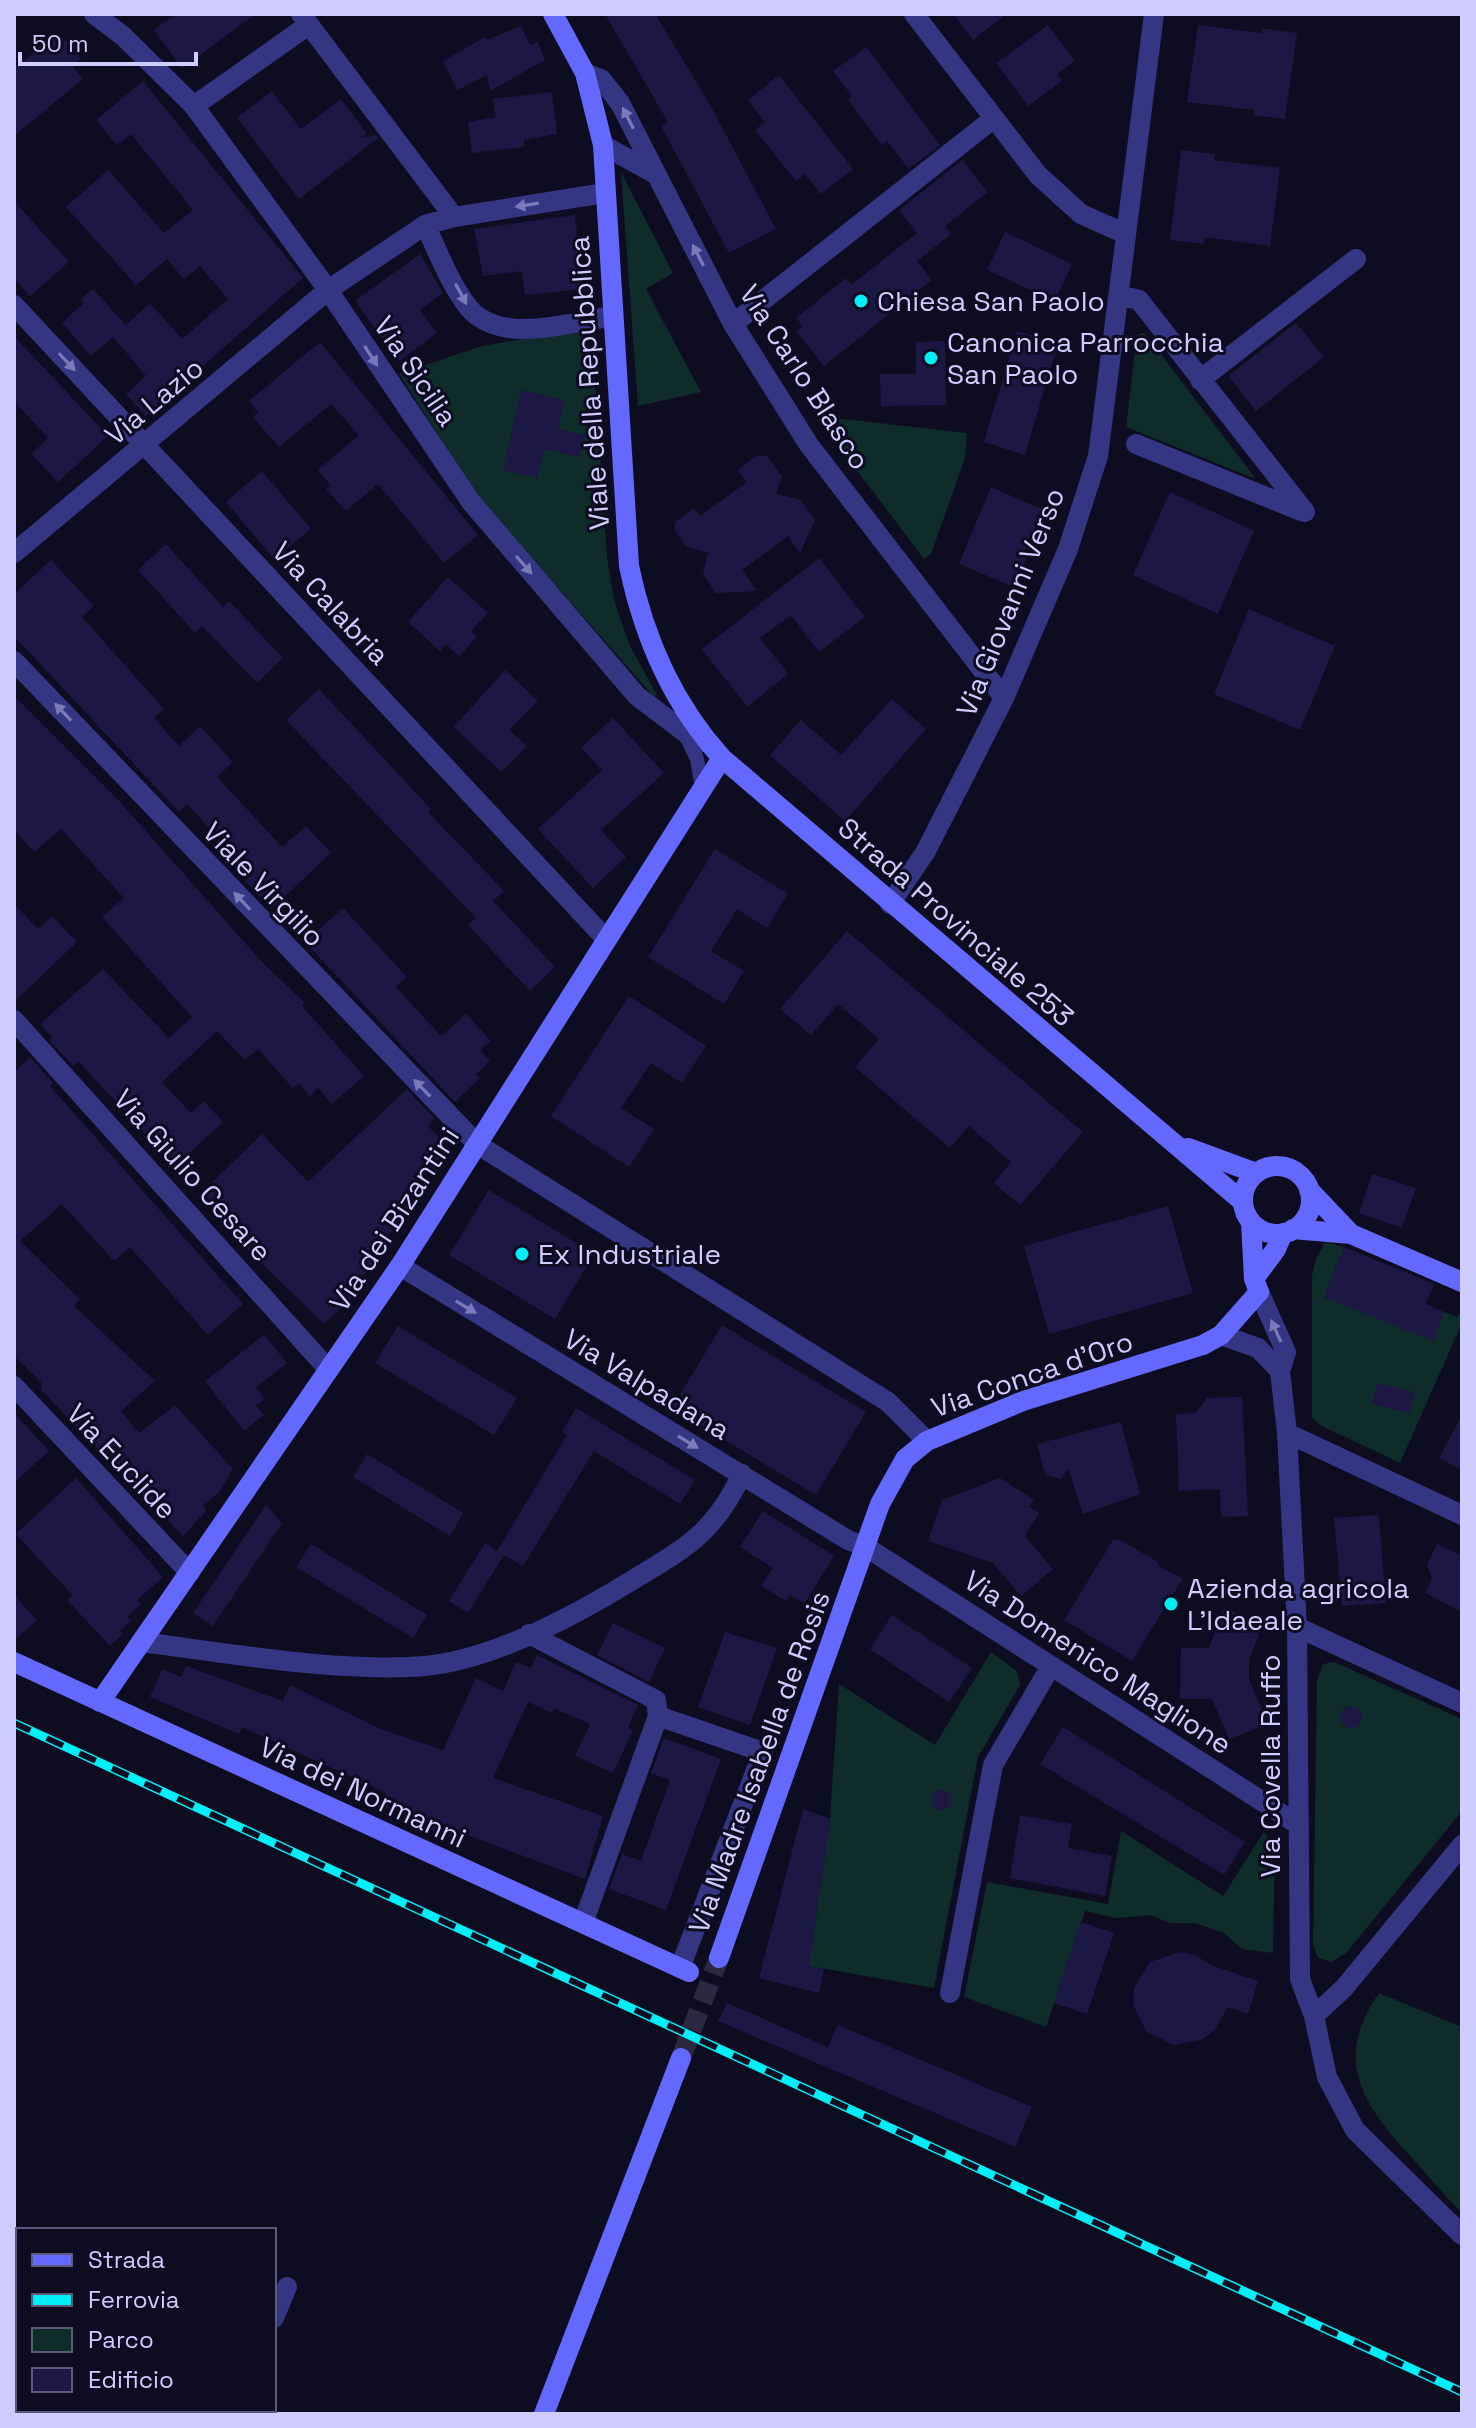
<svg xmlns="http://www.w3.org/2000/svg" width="1476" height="2428" viewBox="0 0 1476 2428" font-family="'Space Grotesk',sans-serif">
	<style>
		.green { fill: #0e2c29 }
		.building { fill: #1d1744 }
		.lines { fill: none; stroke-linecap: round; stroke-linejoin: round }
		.secondary-tunnel { stroke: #2b2942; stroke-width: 20; stroke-dasharray: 20 10; stroke-linecap: butt }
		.lane { stroke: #343684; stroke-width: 14 }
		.street { stroke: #343684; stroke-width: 20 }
		.secondary { stroke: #6369ff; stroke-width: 20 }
		.rail-casing { stroke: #00eef7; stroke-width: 9 }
		.rail { stroke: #0e0c21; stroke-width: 6; stroke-dasharray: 18; stroke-linecap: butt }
		.oneway { fill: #7a7abb }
		.poi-dot { fill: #00eef7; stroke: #0e0c21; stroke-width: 3 }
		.labels { text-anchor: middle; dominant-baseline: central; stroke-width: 6; stroke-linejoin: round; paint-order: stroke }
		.poi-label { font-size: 28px; fill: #cfccff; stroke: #0e0c21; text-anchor: start }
		.street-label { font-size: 28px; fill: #cfccff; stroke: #0e0c21 }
	</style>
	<rect width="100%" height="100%" fill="#0e0c21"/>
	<path class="green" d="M 621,172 L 673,273 L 646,289 L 701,392 L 638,406 Z
		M 589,328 L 590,341 L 581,343 L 594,369 L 607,557 L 614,600 L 629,644 L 657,695 L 654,697 L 478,497 L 399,374 L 482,346 Z
		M 1142,333 L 1147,336 L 1256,479 L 1126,427 L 1137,335 Z
		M 835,418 L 967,433 L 965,458 L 931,554 L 924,559 L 824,427 Z
		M 1325,1242 L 1344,1247 L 1324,1297 L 1433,1340 L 1444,1312 L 1457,1317 L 1462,1312 L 1462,1323 L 1400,1463 L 1322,1426 L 1312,1418 L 1312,1276 L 1315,1261 Z
		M 991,1652 L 1017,1671 L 1020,1685 L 978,1757 L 934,1988 L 809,1966 L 830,1819 L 839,1684 L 935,1745 Z
		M 1334,1662 L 1462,1719 L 1462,1811 L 1347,1952 L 1332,1962 L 1318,1958 L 1313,1945 L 1317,1680 L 1323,1664 Z
		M 1121,1831 L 1223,1896 L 1264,1832 L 1275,1847 L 1273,1953 L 1242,1949 L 1224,1933 L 1195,1923 L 1170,1923 L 1150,1915 L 1116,1918 L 1085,1911 L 1046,2027 L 964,1997 L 987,1882 L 1108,1904 Z
		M 1379,1993 L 1462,2027 L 1462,2212 C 1443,2195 1428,2175 1411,2157 C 1363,2105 1332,2060 1379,1993 Z"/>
	<path class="building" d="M 176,14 L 256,14 L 182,68 L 154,30 Z
		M 605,14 L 655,14 L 708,101 L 776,229 L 729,253 L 661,126 L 668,122 Z
		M 953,14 L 1006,14 L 973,40 Z
		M 1048,25 L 1075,61 L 1057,74 L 1062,81 L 1028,106 L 996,63 Z
		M 1198,25 L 1261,33 L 1262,28 L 1297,33 L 1285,119 L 1253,115 L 1254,110 L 1187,102 Z
		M 521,26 L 530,45 L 538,42 L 545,60 L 490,91 L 487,75 L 457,90 L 443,61 L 485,37 L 487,40 Z
		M 58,32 L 81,59 L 72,66 L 83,79 L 14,136 L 14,69 Z
		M 866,47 L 940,145 L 909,169 L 887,141 L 882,145 L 848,100 L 852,96 L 833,71 Z
		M 779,75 L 853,169 L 821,194 L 805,174 L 796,181 L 755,130 L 765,122 L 748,100 Z
		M 143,81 L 303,278 L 146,416 L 126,394 L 146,376 L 113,337 L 91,356 L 62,323 L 84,303 L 81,299 L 93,289 L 126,325 L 150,303 L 182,339 L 228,299 L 200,266 L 184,279 L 167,259 L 136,285 L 66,207 L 108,170 L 164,233 L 193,210 L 131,134 L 117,145 L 96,120 Z
		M 272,91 L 301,129 L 341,99 L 367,134 L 361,138 L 376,135 L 378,138 L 299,199 L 237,118 Z
		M 552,92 L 557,134 L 524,140 L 524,147 L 472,153 L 468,122 L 496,117 L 492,99 Z
		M 1181,150 L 1215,154 L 1214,160 L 1280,168 L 1270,246 L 1205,237 L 1204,244 L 1170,240 Z
		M 962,160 L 988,192 L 945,226 L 951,234 L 917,261 L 932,280 L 824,366 L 796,331 L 803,326 L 796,318 L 846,278 L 851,285 L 917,233 L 899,210 Z
		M 14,201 L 69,262 L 30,296 L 14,278 Z
		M 575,215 L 583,289 L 525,295 L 522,271 L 483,276 L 474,229 Z
		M 1005,232 L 1072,264 L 1055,301 L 987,270 Z
		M 420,254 L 443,293 L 420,310 L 437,333 L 399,361 L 355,301 Z
		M 1296,323 L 1324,357 L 1256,411 L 1228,376 Z
		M 1017,331 L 1058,343 L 1025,455 L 984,442 Z
		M 14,336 L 108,436 L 58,482 L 31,454 L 48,438 L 14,401 Z
		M 945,341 L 946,405 L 881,406 L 880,374 L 916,374 L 916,342 Z
		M 320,342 L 478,535 L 444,563 L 378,484 L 346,511 L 326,489 L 331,486 L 318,470 L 359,435 L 331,404 L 279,447 L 253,417 L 258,412 L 249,401 Z
		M 521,390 L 565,400 L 558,429 L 585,435 L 580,457 L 544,449 L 537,478 L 503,470 Z
		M 758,455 L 767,456 L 782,476 L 776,494 L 801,500 L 815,520 L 800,553 L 788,536 L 742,570 L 757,591 L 716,593 L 703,574 L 708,552 L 686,547 L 675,530 L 675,522 L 694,508 L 700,516 L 747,482 L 737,470 Z
		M 262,471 L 311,529 L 274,559 L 226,502 Z
		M 991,487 L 1046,511 L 1014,587 L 959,564 Z
		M 1170,492 L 1254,531 L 1218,614 L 1133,575 Z
		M 166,544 L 223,607 L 229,601 L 283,658 L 257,683 L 202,626 L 195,633 L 138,570 Z
		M 819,558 L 865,617 L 819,652 L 791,615 L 760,638 L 788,674 L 747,707 L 702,649 Z
		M 51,560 L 94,606 L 82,617 L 164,709 L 154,718 L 179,746 L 200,726 L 233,762 L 217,777 L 282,847 L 306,826 L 331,853 L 271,909 L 245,881 L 252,875 L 187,804 L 179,812 L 14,636 L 14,594 Z
		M 448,577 L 488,613 L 471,631 L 477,637 L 459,656 L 446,644 L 440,651 L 408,622 Z
		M 1249,609 L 1335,646 L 1300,730 L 1214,694 Z
		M 505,670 L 538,701 L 509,730 L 527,746 L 501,772 L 454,727 Z
		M 319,689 L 431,809 L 428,812 L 504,891 L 493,901 L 555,967 L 530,991 L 468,925 L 476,918 L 286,720 Z
		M 14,696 L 120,802 L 262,962 L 305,1003 L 302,1006 L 364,1076 L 332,1104 L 318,1088 L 310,1096 L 299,1083 L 293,1088 L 258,1049 L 245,1060 L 217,1031 L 162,1082 L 191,1113 L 204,1101 L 223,1122 L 175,1166 L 78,1061 L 73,1066 L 49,1040 L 52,1037 L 40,1024 L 103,969 L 169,1038 L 192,1017 L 102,917 L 124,898 L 61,829 L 34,852 L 14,830 Z
		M 892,699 L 926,729 L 845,821 L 770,755 L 801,720 L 841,755 Z
		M 613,718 L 664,773 L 601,830 L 626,857 L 593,888 L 538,829 L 602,770 L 581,748 Z
		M 715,849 L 788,894 L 767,928 L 737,909 L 711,951 L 744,971 L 724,1004 L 648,957 Z
		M 14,904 L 38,929 L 52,916 L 77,942 L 14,1002 Z
		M 343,908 L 407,977 L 396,987 L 441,1036 L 466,1014 L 491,1041 L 480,1050 L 490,1061 L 476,1074 L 480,1078 L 455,1102 L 305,942 Z
		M 847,931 L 1083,1132 L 1020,1205 L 994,1183 L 1011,1162 L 969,1126 L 950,1148 L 855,1067 L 879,1039 L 838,1004 L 811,1035 L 780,1009 Z
		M 629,996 L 706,1046 L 682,1083 L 651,1063 L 621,1108 L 654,1129 L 629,1167 L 551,1116 Z
		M 30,1057 L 53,1083 L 50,1086 L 243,1304 L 208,1335 L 130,1247 L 114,1261 L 62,1204 L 20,1241 L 80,1299 L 74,1306 L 155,1381 L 121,1411 L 139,1433 L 175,1405 L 233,1469 L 219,1492 L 203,1506 L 206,1511 L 183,1536 L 41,1390 L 41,1382 L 14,1356 L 14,1072 Z
		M 407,1089 L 435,1119 L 428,1126 L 454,1153 L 435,1172 L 427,1170 L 408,1190 L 414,1201 L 403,1212 L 407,1216 L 375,1247 L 384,1256 L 349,1289 L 355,1295 L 324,1324 L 242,1244 L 248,1239 L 202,1192 L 262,1134 L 307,1181 L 310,1180 Z
		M 1372,1174 L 1416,1188 L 1402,1228 L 1359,1213 Z
		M 489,1190 L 594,1254 L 555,1319 L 449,1255 Z
		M 1168,1206 L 1193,1293 L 1049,1334 L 1024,1246 Z
		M 1344,1247 L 1434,1284 L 1426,1304 L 1444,1312 L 1433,1341 L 1324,1297 Z
		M 722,1325 L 866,1412 L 816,1495 L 672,1408 Z
		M 398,1326 L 517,1398 L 494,1435 L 375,1363 Z
		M 264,1335 L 287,1363 L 256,1387 L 265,1399 L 256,1406 L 264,1415 L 244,1431 L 205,1381 Z
		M 1377,1383 L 1415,1392 L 1410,1413 L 1372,1404 Z
		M 1242,1397 L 1248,1516 L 1221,1517 L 1220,1489 L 1179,1491 L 1176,1414 L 1196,1413 L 1207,1398 Z
		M 576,1408 L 695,1480 L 680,1504 L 594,1451 L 523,1566 L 501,1553 L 504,1555 L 468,1613 L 449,1601 L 485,1543 L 497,1551 L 567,1435 L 562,1432 Z
		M 14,1413 L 49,1451 L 14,1483 Z
		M 1462,1415 L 1462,1470 L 1439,1458 Z
		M 1121,1422 L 1140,1494 L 1083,1514 L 1068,1468 L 1061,1479 L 1045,1475 L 1037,1444 Z
		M 367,1454 L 463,1513 L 450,1536 L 353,1477 Z
		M 76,1478 L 163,1577 L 137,1600 L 141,1604 L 127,1617 L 131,1621 L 120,1631 L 123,1634 L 110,1646 L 67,1600 L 72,1595 L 16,1534 Z
		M 1000,1478 L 1034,1500 L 1029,1507 L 1039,1513 L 1025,1536 L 1053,1569 L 1021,1596 L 993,1563 L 928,1541 L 942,1500 Z
		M 266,1505 L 282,1523 L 213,1626 L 193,1613 Z
		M 763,1511 L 834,1556 L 804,1604 L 790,1595 L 786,1601 L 761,1586 L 773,1568 L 740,1547 Z
		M 1379,1515 L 1386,1603 L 1342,1606 L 1334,1518 Z
		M 1113,1540 L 1120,1540 L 1158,1562 L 1159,1567 L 1183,1578 L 1132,1661 L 1064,1620 Z
		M 311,1544 L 427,1615 L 413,1638 L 296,1567 Z
		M 1437,1544 L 1462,1556 L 1462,1612 L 1425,1593 L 1432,1579 L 1427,1565 Z
		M 14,1595 L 37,1620 L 14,1641 Z
		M 1224,1608 L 1263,1623 L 1249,1660 L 1249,1679 L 1268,1724 L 1229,1739 L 1212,1699 L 1180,1699 L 1181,1648 L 1209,1648 Z
		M 892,1615 L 972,1668 L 949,1702 L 870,1649 Z
		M 613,1623 L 665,1648 L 649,1682 L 597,1655 Z
		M 725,1632 L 777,1648 L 750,1725 L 698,1707 Z
		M 537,1655 L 638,1705 L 628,1727 L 633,1730 L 613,1773 L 575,1756 L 590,1724 L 554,1708 L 552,1713 L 528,1702 L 493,1778 L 603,1816 L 585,1879 L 465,1834 L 463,1841 L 418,1826 L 420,1820 L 382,1807 L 386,1793 L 242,1727 L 239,1734 L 150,1697 L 162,1669 L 181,1677 L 186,1666 L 283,1701 L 290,1685 L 381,1729 L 443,1750 L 476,1678 L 503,1691 L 516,1662 L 531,1668 Z
		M1340 1717a11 11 0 1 1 22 0a11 11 0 1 1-22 0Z
		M 1063,1727 L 1245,1842 L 1224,1875 L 1040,1764 Z
		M 664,1738 L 721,1759 L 666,1910 L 609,1889 L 622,1854 L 641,1861 L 670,1780 L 651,1773 Z
		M932 1800a10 10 0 1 1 20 0a10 10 0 1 1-20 0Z
		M 803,1809 L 830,1819 L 809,1966 L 824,1969 L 819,1993 L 759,1978 Z
		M 1020,1815 L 1072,1824 L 1068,1848 L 1112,1856 L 1105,1896 L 1010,1878 Z
		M 1081,1922 L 1114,1933 L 1087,2014 L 1054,2003 Z
		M 1180,1952 L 1195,1955 L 1211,1965 L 1258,1981 L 1248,2014 L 1228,2007 L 1215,2029 L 1203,2039 L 1174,2045 L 1146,2031 L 1133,2004 L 1134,1988 L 1150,1962 Z
		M 727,2003 L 828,2047 L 838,2025 L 1032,2107 L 1015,2147 L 718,2021 Z"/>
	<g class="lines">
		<path class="secondary-tunnel" d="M 681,2058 L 719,1958"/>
		<path class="lane" d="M 686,736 L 697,759 L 702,787"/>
		<path class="street" d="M 94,14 L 123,36 L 194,106 L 328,290 L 471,502 L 637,696 L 699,743 L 706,740
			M 301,14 L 454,217
			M 914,14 L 1038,175 L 1081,214 L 1126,234
			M 585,73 L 601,79 L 620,103 L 733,324 L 809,445 L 1004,698
			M 194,106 L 307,26
			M 603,145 L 657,175
			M 425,225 C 438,251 450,285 469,308 C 501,346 572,322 613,316
			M 1120,295 L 1139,300 L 1305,512
			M 14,305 L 606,939
			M 733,324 L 993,119
			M 1200,380 L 1356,259
			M 1136,444 L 1301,511
			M 14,553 L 328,290 L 425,225 L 454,217 L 605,193
			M 14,661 L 477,1144 L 888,1402 L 927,1441
			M 890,904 L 926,851 L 1004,698 L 1068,549 L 1098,456 L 1154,14
			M 14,1020 L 329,1370
			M 400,1266 L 848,1540 L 866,1547 L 1299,1825
			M 1259,1292 L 1286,1352 L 1280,1371 L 1287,1433 L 1297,1627 L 1300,1979 L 1314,2016 L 1327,2077 L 1355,2130 L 1462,2235
			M 1221,1335 L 1258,1348 L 1280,1371
			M 14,1386 L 190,1573
			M 1287,1433 L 1462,1515
			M 1297,1627 L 1462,1703
			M 529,1634 L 656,1700 L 658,1716 L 763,1752 L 680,1968
			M 141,1642 C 228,1653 340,1673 425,1666 C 492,1660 570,1618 626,1584 C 683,1549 712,1537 742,1474
			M 583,1923 L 658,1716
			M 950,1993 L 993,1765 L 1051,1666
			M 1314,2016 L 1344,1988 L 1462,1845
			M 274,2318 L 287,2287
			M 41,2414 L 43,2410
			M 234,2414 L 236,2410"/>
		<path class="secondary" d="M 553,14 L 585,73 L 603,145 L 629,566 C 644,638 672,703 722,758 L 1243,1202
			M 1188,1148 L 1256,1173
			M1243 1200a34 34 0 1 1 68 0a34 34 0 1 1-68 0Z
			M 1309,1190 L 1351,1234
			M 1293,1229 L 1351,1234 L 1462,1282
			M 1254,1279 L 1276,1249 L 1283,1233
			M 14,1662 L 689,1972
			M 100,1702 L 400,1266 L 722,758
			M 719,1958 L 880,1504 L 905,1459 L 927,1441 L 1023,1401 L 1203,1345 L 1221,1335 L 1259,1292 L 1254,1279 L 1251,1222
			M 544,2414 L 681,2058"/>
		<defs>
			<path id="rail" d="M 14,1723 L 1462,2392"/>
		</defs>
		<use href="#rail" class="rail-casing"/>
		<use href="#rail" class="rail"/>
	</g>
	<defs><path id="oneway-solid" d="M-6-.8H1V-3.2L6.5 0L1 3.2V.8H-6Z" transform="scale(2)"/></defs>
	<g class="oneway">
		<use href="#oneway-solid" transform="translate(628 118) rotate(-117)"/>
		<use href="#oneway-solid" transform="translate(527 205) rotate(171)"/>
		<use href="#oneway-solid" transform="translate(698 255) rotate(-117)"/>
		<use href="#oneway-solid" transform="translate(461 294) rotate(62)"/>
		<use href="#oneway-solid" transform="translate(371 356) rotate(57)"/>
		<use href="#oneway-solid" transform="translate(67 362) rotate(47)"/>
		<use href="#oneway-solid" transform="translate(524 565) rotate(49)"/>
		<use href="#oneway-solid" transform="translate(63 712) rotate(-133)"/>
		<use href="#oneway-solid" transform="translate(242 901) rotate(-133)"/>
		<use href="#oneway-solid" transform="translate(422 1088) rotate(-134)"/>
		<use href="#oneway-solid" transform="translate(466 1307) rotate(31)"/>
		<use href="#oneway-solid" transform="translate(1276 1331) rotate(-114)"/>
		<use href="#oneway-solid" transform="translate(688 1442) rotate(31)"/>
	</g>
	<g class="poi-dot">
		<circle cx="861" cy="301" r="8"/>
		<circle cx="931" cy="358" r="8"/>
		<circle cx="522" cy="1254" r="8"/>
		<circle cx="1171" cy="1604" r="8"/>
	</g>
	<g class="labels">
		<g class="poi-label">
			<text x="877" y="301">Chiesa San Paolo</text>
			<text x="947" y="342">Canonica Parrocchia<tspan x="947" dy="32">San Paolo</tspan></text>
			<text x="538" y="1254">Ex Industriale</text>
			<text x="1187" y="1588">Azienda agricola<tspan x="1187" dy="32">L'Idaeale</tspan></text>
		</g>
		<g class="street-label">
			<text transform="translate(416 371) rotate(56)">Via Sicilia</text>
			<text transform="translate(805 377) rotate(57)">Via Carlo Blasco</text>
			<text transform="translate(589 383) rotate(-94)">Viale della Repubblica</text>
			<text transform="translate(154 401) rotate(-40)">Via Lazio</text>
			<text transform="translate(1010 602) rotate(-68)">Via Giovanni Verso</text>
			<text transform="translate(331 603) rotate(47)">Via Calabria</text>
			<text transform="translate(264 884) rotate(46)">Viale Virgilio</text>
			<text transform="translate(956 922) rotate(41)">Strada Provinciale 253</text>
			<text transform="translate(193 1175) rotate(48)">Via Giulio Cesare</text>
			<text transform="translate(394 1219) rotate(-57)">Via dei Bizantini</text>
			<text transform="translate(1032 1374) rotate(-19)">Via Conca d'Oro</text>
			<text transform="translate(647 1384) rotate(31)">Via Valpadana</text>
			<text transform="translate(122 1461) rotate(47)">Via Euclide</text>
			<text transform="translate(1098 1662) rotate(33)">Via Domenico Maglione</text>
			<text transform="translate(759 1762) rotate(-70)">Via Madre Isabella de Rosis</text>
			<text transform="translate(1270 1766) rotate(-90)">Via Covella Ruffo</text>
			<text transform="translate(363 1792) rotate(25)">Via dei Normanni</text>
		</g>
	</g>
	<rect width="1476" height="2428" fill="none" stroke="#cfccff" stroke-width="32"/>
	<rect x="16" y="2228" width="260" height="184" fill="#0e0c21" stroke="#5b597a" stroke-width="2"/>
	<rect x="32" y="2254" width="40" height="12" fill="#6369ff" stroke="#5b597a" stroke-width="2"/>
	<text x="88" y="2268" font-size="24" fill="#cfccff">Strada</text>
	<rect x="32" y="2294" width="40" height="12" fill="#00eef7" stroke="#5b597a" stroke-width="2"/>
	<text x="88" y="2308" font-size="24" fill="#cfccff">Ferrovia</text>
	<rect x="32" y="2328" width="40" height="24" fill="#0e2c29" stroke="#5b597a" stroke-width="2"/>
	<text x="88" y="2348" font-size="24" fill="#cfccff">Parco</text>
	<rect x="32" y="2368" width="40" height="24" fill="#1d1744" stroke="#5b597a" stroke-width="2"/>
	<text x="88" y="2388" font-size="24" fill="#cfccff">Edificio</text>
	<path d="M20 52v12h176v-12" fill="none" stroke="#cfccff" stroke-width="4"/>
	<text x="32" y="52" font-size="24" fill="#cfccff" stroke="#0e0c21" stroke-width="6" paint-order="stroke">50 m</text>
</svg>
